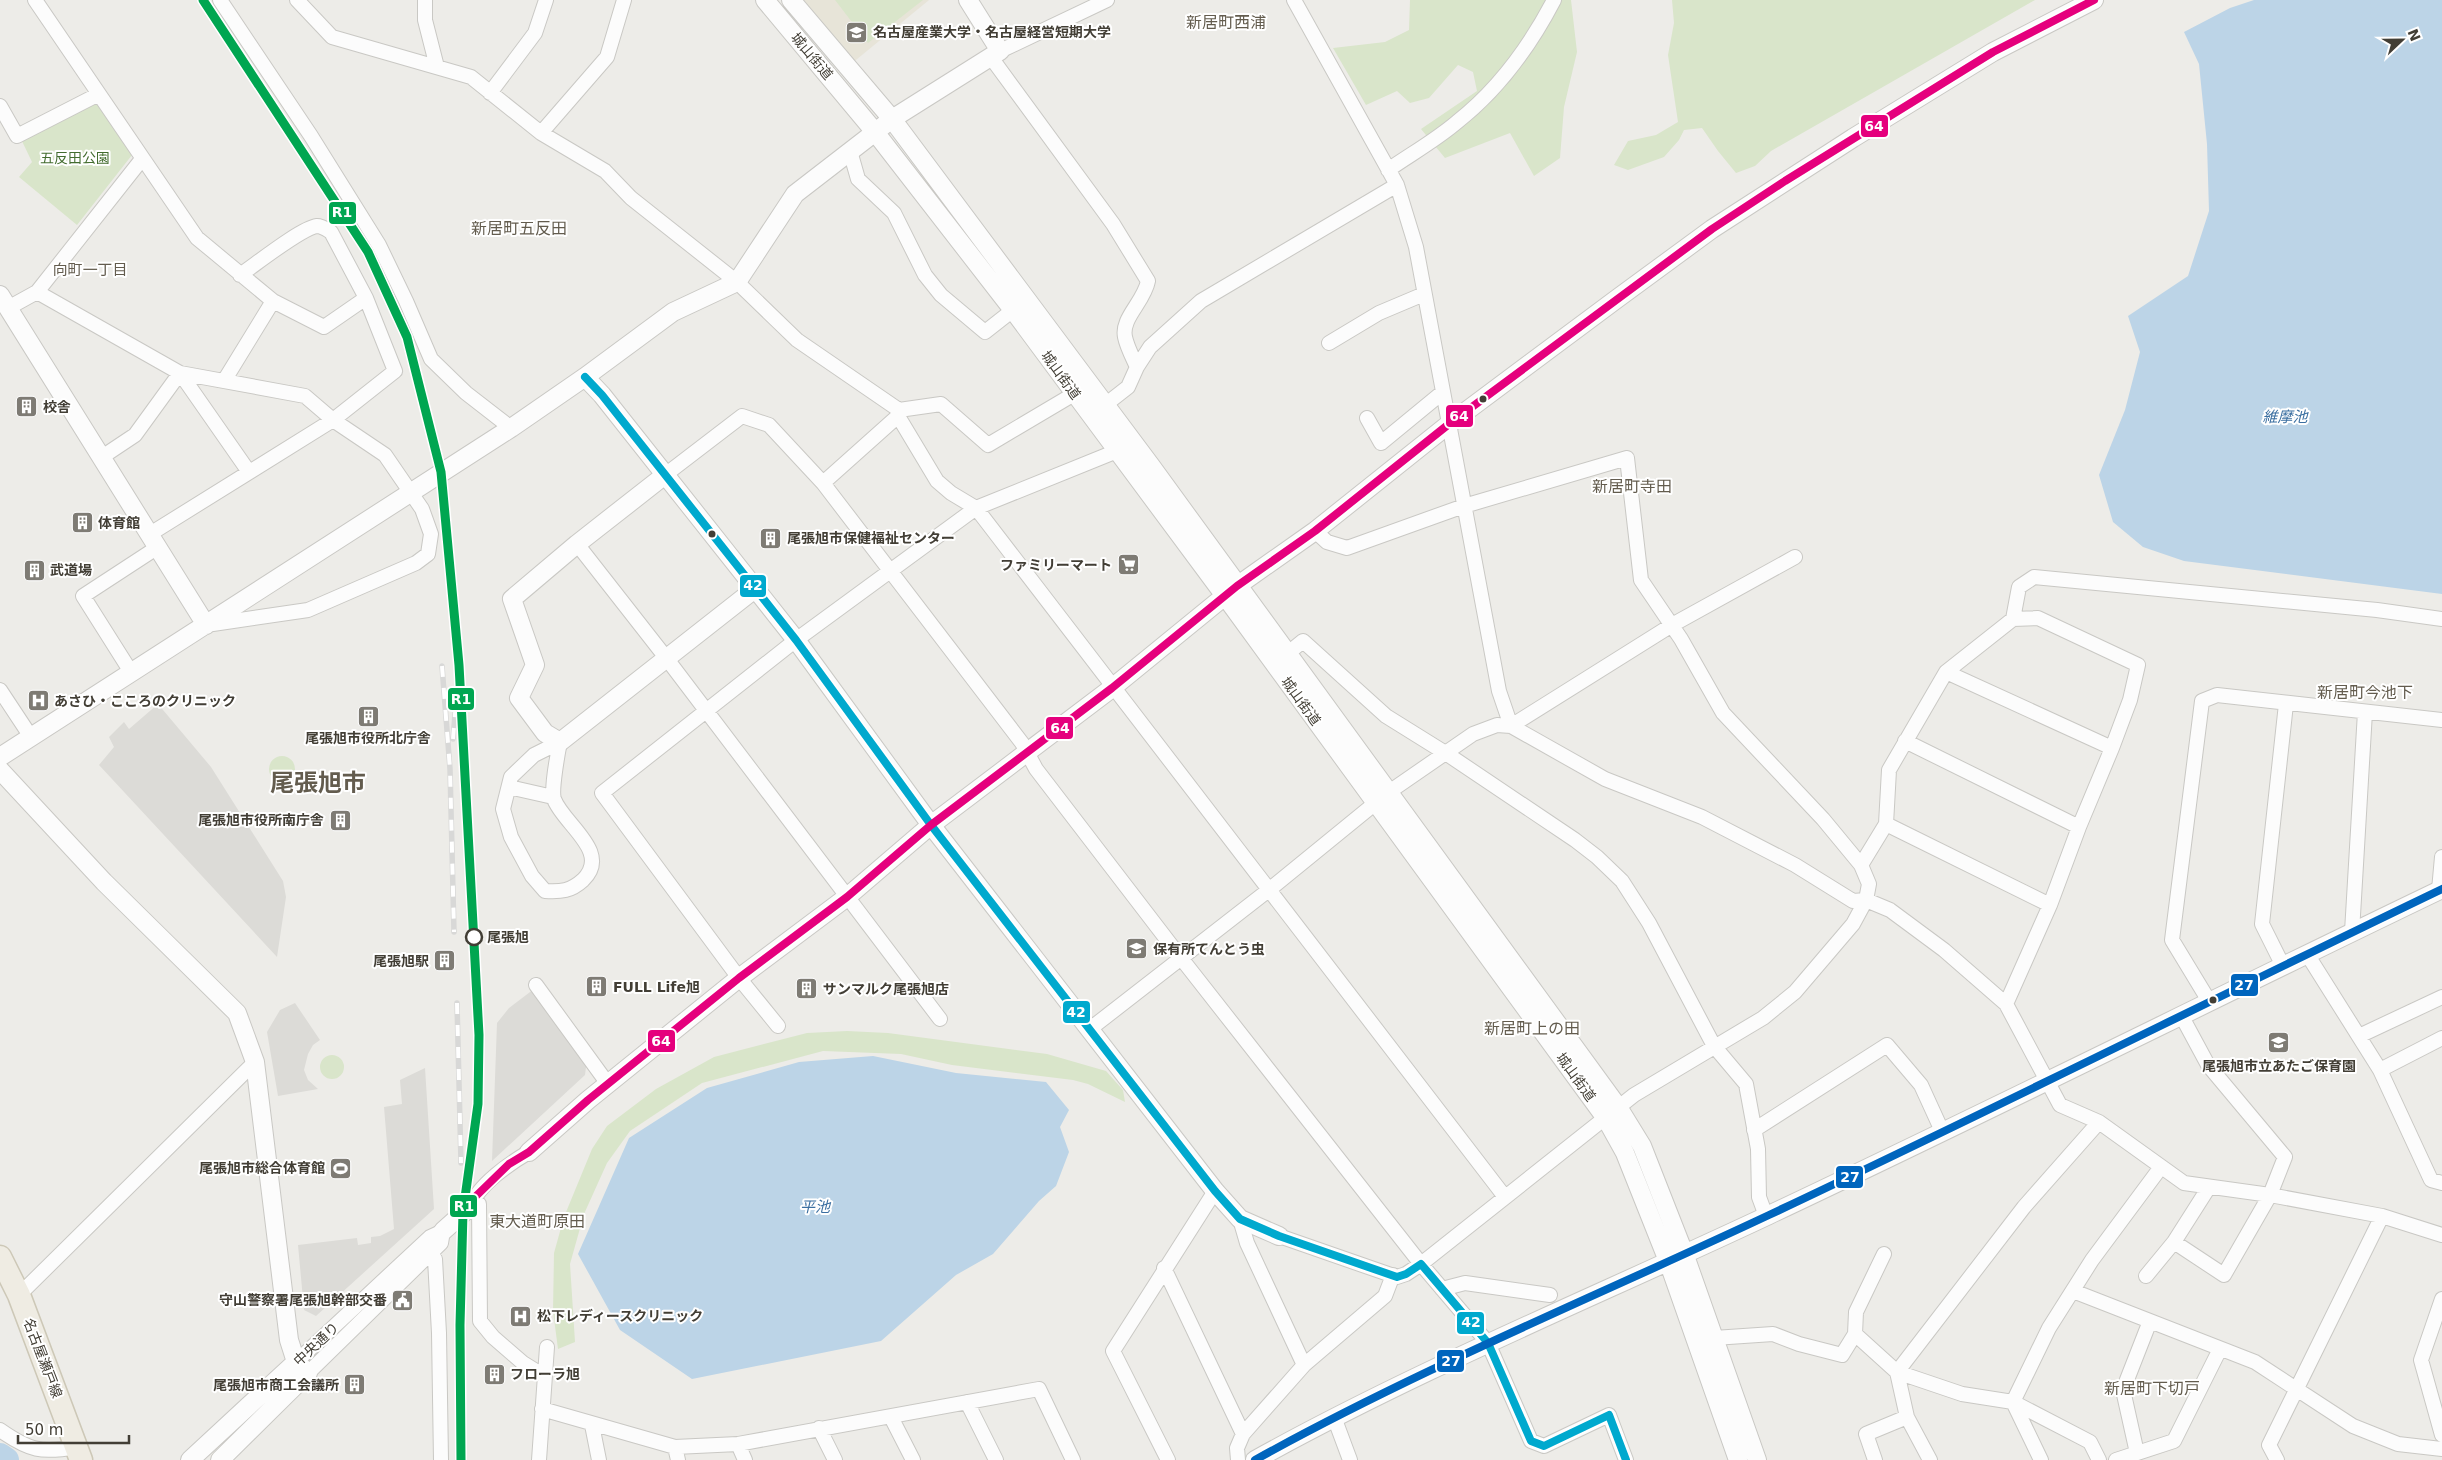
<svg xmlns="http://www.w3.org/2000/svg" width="2442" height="1460" viewBox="0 0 2442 1460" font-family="'DejaVu Sans','Noto Sans JP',sans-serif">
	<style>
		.education { fill: #e7e4d8 }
		.green { fill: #d9e5ca }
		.parking { fill: #dcdbd7 }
		.water { fill: #bcd4e7 }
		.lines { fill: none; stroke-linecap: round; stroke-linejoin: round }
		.river { stroke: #bcd4e7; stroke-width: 26 }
		.minor-casing { stroke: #c9c8c4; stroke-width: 16 }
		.tertiary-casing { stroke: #c9c8c4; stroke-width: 20 }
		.primary-casing { stroke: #cdc8b7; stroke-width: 25 }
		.minor { stroke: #fcfcfc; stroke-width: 14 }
		.tertiary { stroke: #fcfcfc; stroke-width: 18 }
		.primary { stroke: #efece3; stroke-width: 22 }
		.rail-casing { stroke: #d8d8d7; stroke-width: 5.5 }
		.rail { stroke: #fff; stroke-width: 4; stroke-dasharray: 11; stroke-linecap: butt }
		.bus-1-casing { stroke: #fff; stroke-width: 11 }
		.bus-2-casing { stroke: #fff; stroke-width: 11 }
		.bus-3-casing { stroke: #fff; stroke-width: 11 }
		.bus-1 { stroke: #00a9ce; stroke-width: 8 }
		.bus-2 { stroke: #e5007d; stroke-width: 8 }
		.bus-3 { stroke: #0065bd; stroke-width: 8 }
		.rail-1-casing { stroke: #fff; stroke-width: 12 }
		.rail-1 { stroke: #00a651; stroke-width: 9 }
		.bus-dot { fill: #423e35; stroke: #fff; stroke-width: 2 }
		.stop-dot { fill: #fff; stroke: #423e35; stroke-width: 2.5 }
		.labels { text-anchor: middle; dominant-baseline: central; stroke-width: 4; stroke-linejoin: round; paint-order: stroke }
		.poi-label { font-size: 14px; font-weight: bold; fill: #423e35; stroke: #fff; text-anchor: start }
		.street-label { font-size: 14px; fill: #423e35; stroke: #fff }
		.park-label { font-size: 14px; fill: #436c2f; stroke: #fff }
		.stop-label { font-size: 14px; font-weight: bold; fill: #423e35; stroke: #fff; text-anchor: start }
		.neighbourhood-label { font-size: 15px; fill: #635c4e; stroke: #fff }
		.water-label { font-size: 15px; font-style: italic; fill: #3b6fa1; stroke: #fff }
		.quarter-label { font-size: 16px; fill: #635c4e; stroke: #fff }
		.town-label { font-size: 24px; font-weight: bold; fill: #635c4e; stroke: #fff }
		.line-badge { stroke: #fff; stroke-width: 2 }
		.badge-label { font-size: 14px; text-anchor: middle; font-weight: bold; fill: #fff }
	</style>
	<rect width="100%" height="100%" fill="#edece8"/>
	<path class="education" d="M 798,0 L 929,0 L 851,64 Z"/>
	<path class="green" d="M 835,0 L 923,0 L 868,43 Z
		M 1410,0 L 1571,0 L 1577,52 L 1564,107 L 1560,158 L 1534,176 L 1510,133 L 1445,158 L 1421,129 L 1477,91 L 1473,72 L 1458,65 L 1429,98 L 1410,103 L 1397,91 L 1366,105 L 1333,48 L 1385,42 L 1409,30 Z
		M 1672,0 L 2035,0 L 1771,151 L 1755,166 L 1736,173 L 1718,151 L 1702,128 L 1684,130 L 1679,140 L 1664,157 L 1628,170 L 1614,165 L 1628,141 L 1656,135 L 1678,122 L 1668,55 L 1674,23 Z
		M 95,98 L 132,155 L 77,225 L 19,177 L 32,162 L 21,139 Z
		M269 769a13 13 0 1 1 26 0a13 13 0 1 1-26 0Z
		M 847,1031 L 888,1033 L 1047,1054 L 1106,1071 L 1123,1090 L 1125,1102 L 1088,1084 L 1073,1080 L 952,1065 L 901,1054 L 823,1051 L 702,1083 L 630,1131 L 607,1163 L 584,1214 L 570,1264 L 575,1342 L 558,1349 L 553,1311 L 554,1253 L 564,1217 L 592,1149 L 607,1126 L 656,1089 L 714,1057 L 807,1033 Z
		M320 1067a12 12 0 1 1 24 0a12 12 0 1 1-24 0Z"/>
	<path class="parking" d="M 158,704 L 211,767 L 283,881 L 286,897 L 277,957 L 99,765 L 114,747 L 109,737 L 124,722 L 129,729 Z
		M 534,989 L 587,1059 L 585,1075 L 492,1161 L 497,1023 L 509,1008 Z
		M 295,1003 L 320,1040 L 313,1045 L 308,1054 L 304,1070 L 308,1080 L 318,1089 L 278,1096 L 267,1032 L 280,1010 Z
		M 425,1068 L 434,1209 L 316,1316 L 304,1310 L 298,1245 L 357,1238 L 358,1245 L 371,1243 L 371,1237 L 380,1236 L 394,1229 L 384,1107 L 402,1104 L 400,1080 Z"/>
	<path class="water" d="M 2254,0 L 2442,0 L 2442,594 L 2184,561 L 2143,547 L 2113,522 L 2099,475 L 2125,410 L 2140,352 L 2128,316 L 2188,276 L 2209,211 L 2207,144 L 2199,64 L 2184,32 L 2230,8 Z
		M 873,1056 L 956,1073 L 1046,1082 L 1069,1110 L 1060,1127 L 1069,1152 L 1056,1186 L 1039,1201 L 993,1254 L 956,1275 L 881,1341 L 692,1379 L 620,1330 L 578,1254 L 629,1138 L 707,1088 L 799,1062 Z"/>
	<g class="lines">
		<path class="river" d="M 0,1456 L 6,1460"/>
		<defs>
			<path id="minor" d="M 35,0 L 197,238 L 273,301 L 324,327 L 366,298
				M 220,0 L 311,136 L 379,245 L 406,301 L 431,359 L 466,393 L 511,428
				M 297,0 L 332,37 L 471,77 L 541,133 L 605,171 L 631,198 L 737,282 L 797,340 L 899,410 L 941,404 L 988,445 L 1074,394
				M 425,0 L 425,20 L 437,67
				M 1294,0 L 1397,185 L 1416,247 L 1499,691 L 1511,726
				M 1000,51 L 1107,0
				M 990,56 L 1113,224 L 1148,281 C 1144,302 1121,318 1125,337 C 1127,347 1133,358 1137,367 L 1128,387 L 1105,405
				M 490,93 L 535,33 L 546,0
				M 0,106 L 17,136 L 99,94
				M 541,133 L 607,57 L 624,0
				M 850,151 L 858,179 L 894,213 L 925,275 L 941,295 L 985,332 L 1013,310
				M 1388,170 C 1411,154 1436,140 1457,122 C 1499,89 1530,46 1554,0
				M 37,292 L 180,373 L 305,396 L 333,420 L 385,455 L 422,509 L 431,534 L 428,554 L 416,563 L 308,610 L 206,625
				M 8,308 L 37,292 L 142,159
				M 1329,343 L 1379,313 L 1424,294
				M 1137,367 L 1150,347 L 1201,301 L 1397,185
				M 224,381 L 273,301
				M 898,416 L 937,481 L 951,493 L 976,508 L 1505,1197
				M 1367,418 L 1381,443 L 1443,392
				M 102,457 L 135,435 L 180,373 L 249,472
				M 665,475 L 742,416 L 769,425 L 823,483 L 1022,743 L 1036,769 L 1181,958 L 1421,1264 L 1634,1095 L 1763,1018 L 1795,992 L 1853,924 L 1866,900 L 1869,884 L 1861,865 L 1823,819 L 1723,713 L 1681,639 L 1641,580 L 1627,458 L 1464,506 L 1347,548 L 1327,542 L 1315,531
				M 823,483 L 898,416 L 899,410
				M 150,534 L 333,420 L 395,371 L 366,298 L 331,232 C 326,229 322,226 317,226 C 301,228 255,265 240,275
				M 577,544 L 667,659 L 940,1019
				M 2013,619 L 2019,587 L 2034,577 L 2377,610 L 2442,619
				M 1287,654 L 1303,641 L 1386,716 L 1447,754 L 1575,840 L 1597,857 L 1622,881 L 1649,923 L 1714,1046 L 1746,1084 L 1758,1149 L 1759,1197 L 1766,1216
				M 131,672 L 83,596 L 158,547
				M 1946,672 L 2112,748
				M 0,690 L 31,737
				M 1511,726 L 1672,625 L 1795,557
				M 1905,741 L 2079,827
				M 560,742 C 558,752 551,790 554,799 C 563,824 612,852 583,880 C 571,891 561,892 545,891 L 532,876 L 511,837 L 503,809 L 511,777 L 534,755 Z
				M 509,787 L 553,797
				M 1886,824 L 2050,905
				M 1861,865 L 1886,824 L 1889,770 L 1946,672 L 2013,619 L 2038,618 L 2138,665 L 2130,700 L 2112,748 L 2079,827 L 2050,905 L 2006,1004
				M 2439,890 L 2442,857
				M 2352,932 L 2365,712
				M 2307,954 L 2380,1070 L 2431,1180 L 2442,1183
				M 2283,966 L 2262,924 L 2286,704
				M 536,985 L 608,1084
				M 2209,1001 L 2172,940 L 2202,701 L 2217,695 L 2442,720
				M 778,1026 L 739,978 L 602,793 L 796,640 L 976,508 L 1117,451
				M 1090,1029 L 1270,889 L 1389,792 L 1473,734 L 1497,725 L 1511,726 L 1605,779 L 1702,817 L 1795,865 L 1853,901 L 1866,900 L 1890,910 L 1944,950 L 2006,1004 L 2060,1105 L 2099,1122 L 2184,1183 L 2270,1195 L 2382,1216 L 2442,1235
				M 2359,1036 L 2442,997
				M 2380,1070 L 2442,1038
				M 1754,1130 L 1887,1045 L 1921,1085 L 1942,1131
				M 479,1204 L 480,1321 L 493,1337 L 523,1363 L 544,1376
				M 471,1206 C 478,1185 510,1163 529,1152
				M 1240,1219 L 1247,1243 L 1304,1365
				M 1279,1236 L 1397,1277 L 1406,1274 L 1421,1264 L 1488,1343 L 1531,1441 L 1544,1446 L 1609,1415 L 1626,1460
				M 2174,1242 L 2224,1275 L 2270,1195 L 2285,1157 L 2208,1065 L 2181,1015
				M 435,1259 L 439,1333 L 441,1460
				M 1164,1268 L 1243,1434
				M 2146,1276 L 2174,1242 L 2209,1187
				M 1442,1289 L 1465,1283 L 1550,1295
				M 2073,1291 L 2255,1362 L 2353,1426 L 2398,1444 L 2442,1449
				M 19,1295 L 255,1062
				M 2442,1299 L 2421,1360 L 2442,1435
				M 1855,1334 L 1856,1312 L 1884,1254
				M 1714,1338 L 1773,1334 L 1799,1344 L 1842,1355 L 1855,1334 L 1897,1372 L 1962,1394 L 2013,1402 L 2090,1442 L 2099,1460
				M 296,1362 L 430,1237 L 443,1231 L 441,1243 L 308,1373
				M 967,1402 L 996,1460
				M 2013,1402 L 2049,1328 L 2092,1260 L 2161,1167
				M 2013,1402 L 2041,1460
				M 542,1409 L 675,1447 L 738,1444 L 1039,1389 L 1073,1460
				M 891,1417 L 913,1460
				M 1334,1417 L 1350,1460
				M 592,1425 L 599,1460
				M 819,1428 L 835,1460
				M 0,1430 C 30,1451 41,1453 77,1447
				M 738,1444 L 745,1460
				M 675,1447 L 678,1460
				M 2137,1453 L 2123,1390 L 2150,1321
				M 539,1460 L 547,1347
				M 1168,1460 L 1113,1351 L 1215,1191
				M 1238,1460 L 1237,1448 L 1243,1434 L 1304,1365 L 1385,1296 L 1393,1275
				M 1875,1460 L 1866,1434 L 1907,1417
				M 1930,1460 L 1907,1417 L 1897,1372 L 2024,1207 L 2099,1122
				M 2116,1460 L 2174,1441 L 2220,1349
				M 2277,1460 L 2269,1445 L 2382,1216"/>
			<path id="tertiary" d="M 765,0 L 875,132 L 1013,310 L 1225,596 L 1605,1117 L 1625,1153 L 1668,1261 L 1738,1460
				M 791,0 L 892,119 L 1151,466 L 1618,1107 L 1642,1146 L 1684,1253 L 1757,1460
				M 0,295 L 206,625
				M 585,377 L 602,395 L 796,640 L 931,825 L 1215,1191 L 1240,1219 L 1279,1236
				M 665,475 L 577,544 L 512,599 L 535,665 L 519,698 L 545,733 L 560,742 L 756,588
				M 0,757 L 511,428 L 585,377 L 673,312 L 737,282 L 795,194 L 892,119 L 1000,51 L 968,0
				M 0,770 L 104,882 L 237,1013 L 255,1062 L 289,1340 L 296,1362 L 308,1373 L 220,1460
				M 529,1152 L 588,1100 L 739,978 L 847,897 L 931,825 L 1112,688 L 1237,586 L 1315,531 L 1449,424 L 1618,298 L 1712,229 L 1853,138 L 1993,52 L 2094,0
				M 443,1231 L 471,1206
				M 190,1460 L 296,1362
				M 1255,1460 C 1421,1368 1597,1296 1769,1215 C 1994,1109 2217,997 2442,889"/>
			<path id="primary" d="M 0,1257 L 19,1295 L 81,1460"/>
		</defs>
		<use href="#minor" class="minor-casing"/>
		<use href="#tertiary" class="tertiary-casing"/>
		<use href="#primary" class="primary-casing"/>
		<use href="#minor" class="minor"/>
		<use href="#tertiary" class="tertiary"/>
		<use href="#primary" class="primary"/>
		<defs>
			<path id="rail" d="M 442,666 L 450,769 L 454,932
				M 453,739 L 459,665
				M 457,1003 L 461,1163"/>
		</defs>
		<use href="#rail" class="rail-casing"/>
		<use href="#rail" class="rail"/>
		<defs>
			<path id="bus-1" d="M 585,377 L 602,395 L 796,640 L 931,825 L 1215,1191 L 1240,1219 L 1279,1236 L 1397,1277 L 1406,1274 L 1421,1264 L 1488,1343 L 1531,1441 L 1544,1446 L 1609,1415 L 1626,1460"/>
			<path id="bus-2" d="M 471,1206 L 474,1198 L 509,1164 L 529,1152 L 588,1100 L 739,978 L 847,897 L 931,825 L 1112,688 L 1237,586 L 1315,531 L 1449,424 L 1712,229 L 1785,181 L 1993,52 L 2094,0"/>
			<path id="bus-3" d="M 1255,1460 C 1421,1368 1597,1296 1769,1215 C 1994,1109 2217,997 2442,889"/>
		</defs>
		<use href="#bus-1" class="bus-1-casing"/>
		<use href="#bus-2" class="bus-2-casing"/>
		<use href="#bus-3" class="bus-3-casing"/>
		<use href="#bus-1" class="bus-1"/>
		<use href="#bus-2" class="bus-2"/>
		<use href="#bus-3" class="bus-3"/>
		<defs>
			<path id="rail-1" d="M 203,0 L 368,252 L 407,337 L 441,472 L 459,665 L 479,1035 L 478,1104 L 463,1212 L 460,1325 L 461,1460"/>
		</defs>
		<use href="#rail-1" class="rail-1-casing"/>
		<use href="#rail-1" class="rail-1"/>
	</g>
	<defs>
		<symbol id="university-square" viewBox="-11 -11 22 22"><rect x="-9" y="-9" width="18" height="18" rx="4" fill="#7e7b74" stroke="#fff"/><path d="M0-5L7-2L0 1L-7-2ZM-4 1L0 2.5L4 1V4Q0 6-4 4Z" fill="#fff"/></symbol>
		<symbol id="building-square" viewBox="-11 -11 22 22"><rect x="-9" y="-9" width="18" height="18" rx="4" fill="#7e7b74" stroke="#fff"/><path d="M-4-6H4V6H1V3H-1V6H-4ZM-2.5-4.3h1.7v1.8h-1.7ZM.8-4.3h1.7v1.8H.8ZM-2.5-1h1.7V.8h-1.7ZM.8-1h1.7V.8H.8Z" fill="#fff"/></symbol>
		<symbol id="supermarket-square" viewBox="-11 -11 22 22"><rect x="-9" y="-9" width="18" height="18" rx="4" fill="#7e7b74" stroke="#fff"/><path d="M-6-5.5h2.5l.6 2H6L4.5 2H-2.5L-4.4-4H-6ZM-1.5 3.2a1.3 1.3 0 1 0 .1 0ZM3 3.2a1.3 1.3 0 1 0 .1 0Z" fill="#fff"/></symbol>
		<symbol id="hospital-square" viewBox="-11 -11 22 22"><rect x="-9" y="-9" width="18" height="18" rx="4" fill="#7e7b74" stroke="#fff"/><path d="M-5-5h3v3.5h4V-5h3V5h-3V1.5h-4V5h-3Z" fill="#fff"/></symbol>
		<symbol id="school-square" viewBox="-11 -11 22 22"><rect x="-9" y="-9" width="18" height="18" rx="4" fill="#7e7b74" stroke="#fff"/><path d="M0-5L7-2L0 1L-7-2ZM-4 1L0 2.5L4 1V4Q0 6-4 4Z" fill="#fff"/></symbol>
		<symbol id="stadium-square" viewBox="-11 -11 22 22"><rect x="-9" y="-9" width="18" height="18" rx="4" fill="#7e7b74" stroke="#fff"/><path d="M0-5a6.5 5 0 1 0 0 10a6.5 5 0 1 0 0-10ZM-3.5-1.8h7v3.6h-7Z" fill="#fff"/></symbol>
		<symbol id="civic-square" viewBox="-11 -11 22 22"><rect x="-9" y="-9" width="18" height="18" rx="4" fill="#7e7b74" stroke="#fff"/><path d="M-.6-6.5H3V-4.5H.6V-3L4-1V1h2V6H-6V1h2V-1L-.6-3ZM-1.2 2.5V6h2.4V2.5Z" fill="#fff"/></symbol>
	</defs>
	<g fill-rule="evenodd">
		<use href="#university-square" x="844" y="20" width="25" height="25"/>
		<use href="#building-square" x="14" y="394" width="25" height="25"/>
		<use href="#building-square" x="70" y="510" width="25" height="25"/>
		<use href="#building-square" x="758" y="526" width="25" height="25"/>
		<use href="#supermarket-square" x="1116" y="552" width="25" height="25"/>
		<use href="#building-square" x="22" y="558" width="25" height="25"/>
		<use href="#hospital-square" x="26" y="688" width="25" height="25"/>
		<use href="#building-square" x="356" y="704" width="25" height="25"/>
		<use href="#building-square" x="328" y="808" width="25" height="25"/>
		<use href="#school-square" x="1124" y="936" width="25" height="25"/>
		<use href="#building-square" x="432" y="948" width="25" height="25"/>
		<use href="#building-square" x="584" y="974" width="25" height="25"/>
		<use href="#building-square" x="794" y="976" width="25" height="25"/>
		<use href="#school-square" x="2266" y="1030" width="25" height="25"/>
		<use href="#stadium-square" x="328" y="1156" width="25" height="25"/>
		<use href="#civic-square" x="390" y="1288" width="25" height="25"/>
		<use href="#hospital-square" x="508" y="1304" width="25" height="25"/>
		<use href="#building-square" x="482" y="1362" width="25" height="25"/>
		<use href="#building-square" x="342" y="1372" width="25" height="25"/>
	</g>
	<g class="bus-dot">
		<circle cx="1483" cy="399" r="4.5"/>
		<circle cx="712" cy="534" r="4.5"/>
		<circle cx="2213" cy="1000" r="4.5"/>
	</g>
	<circle class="stop-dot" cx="474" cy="937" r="8"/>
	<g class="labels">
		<g class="poi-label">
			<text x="873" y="32">名古屋産業大学・名古屋経営短期大学</text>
			<text x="43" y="407">校舎</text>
			<text x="98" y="523">体育館</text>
			<text x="787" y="538">尾張旭市保健福祉センター</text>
			<text x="1112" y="565" text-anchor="end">ファミリーマート</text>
			<text x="50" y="570">武道場</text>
			<text x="54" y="701">あさひ・こころのクリニック</text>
			<text x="368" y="738" text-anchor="middle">尾張旭市役所北庁舎</text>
			<text x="324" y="820" text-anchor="end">尾張旭市役所南庁舎</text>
			<text x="1153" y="949">保有所てんとう虫</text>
			<text x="429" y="961" text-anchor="end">尾張旭駅</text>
			<text x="613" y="987">FULL Life旭</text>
			<text x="823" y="989">サンマルク尾張旭店</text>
			<text x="2279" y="1066" text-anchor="middle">尾張旭市立あたご保育園</text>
			<text x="325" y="1168" text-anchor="end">尾張旭市総合体育館</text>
			<text x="387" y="1300" text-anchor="end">守山警察署尾張旭幹部交番</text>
			<text x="537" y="1316">松下レディースクリニック</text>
			<text x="510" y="1374">フローラ旭</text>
			<text x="339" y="1385" text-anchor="end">尾張旭市商工会議所</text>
		</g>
		<g class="street-label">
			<text transform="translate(812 56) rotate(50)">城山街道</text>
			<text transform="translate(1061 375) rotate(54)">城山街道</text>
			<text transform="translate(1301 701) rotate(54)">城山街道</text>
			<text transform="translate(1576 1077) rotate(54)">城山街道</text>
			<text transform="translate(316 1344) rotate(-43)">中央通り</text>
			<text transform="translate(43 1358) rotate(69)">名古屋瀬戸線</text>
		</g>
		<g class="park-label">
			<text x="75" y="158">五反田公園</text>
		</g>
		<g class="stop-label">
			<text x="487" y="937">尾張旭</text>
		</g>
		<g class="neighbourhood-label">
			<text x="90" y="270">向町一丁目</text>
		</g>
		<g class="water-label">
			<text x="2285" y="417">維摩池</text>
			<text x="815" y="1207">平池</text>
		</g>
		<g class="quarter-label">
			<text x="1226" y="22">新居町西浦</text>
			<text x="519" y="228">新居町五反田</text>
			<text x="1632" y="486">新居町寺田</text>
			<text x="2365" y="692">新居町今池下</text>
			<text x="1532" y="1028">新居町上の田</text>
			<text x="537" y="1221">東大道町原田</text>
			<text x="2152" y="1388">新居町下切戸</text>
		</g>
		<g class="town-label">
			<text x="318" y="783">尾張旭市</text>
		</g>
	</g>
	<g class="line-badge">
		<rect x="1860" y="114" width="29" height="24" rx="5" fill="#e5007d"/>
		<rect x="328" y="201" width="29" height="24" rx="5" fill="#00a651"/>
		<rect x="1445" y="404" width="29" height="24" rx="5" fill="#e5007d"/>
		<rect x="739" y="574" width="28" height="24" rx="5" fill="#00a9ce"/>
		<rect x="447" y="687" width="28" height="24" rx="5" fill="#00a651"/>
		<rect x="1045" y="716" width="29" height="24" rx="5" fill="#e5007d"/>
		<rect x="2230" y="973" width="29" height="24" rx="5" fill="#0065bd"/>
		<rect x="1062" y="1000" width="29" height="24" rx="5" fill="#00a9ce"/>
		<rect x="647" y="1029" width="29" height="24" rx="5" fill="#e5007d"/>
		<rect x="1835" y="1165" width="29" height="24" rx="5" fill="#0065bd"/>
		<rect x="449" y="1194" width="29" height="24" rx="5" fill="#00a651"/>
		<rect x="1456" y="1311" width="29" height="24" rx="5" fill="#00a9ce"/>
		<rect x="1436" y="1349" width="29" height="24" rx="5" fill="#0065bd"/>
	</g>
	<g class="badge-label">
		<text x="1874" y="131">64</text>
		<text x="342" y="217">R1</text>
		<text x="1459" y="421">64</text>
		<text x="753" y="590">42</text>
		<text x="461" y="704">R1</text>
		<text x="1060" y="733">64</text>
		<text x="2244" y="990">27</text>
		<text x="1076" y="1017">42</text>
		<text x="661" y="1046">64</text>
		<text x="1850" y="1182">27</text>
		<text x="464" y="1211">R1</text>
		<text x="1471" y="1327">42</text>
		<text x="1451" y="1366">27</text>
	</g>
	<g transform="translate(2402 40) rotate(68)" stroke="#ffffff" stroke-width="4" paint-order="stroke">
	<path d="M0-4L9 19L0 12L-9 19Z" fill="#423e35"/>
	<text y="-8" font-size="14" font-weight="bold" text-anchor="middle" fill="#423e35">N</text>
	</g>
	<path d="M18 1435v8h111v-8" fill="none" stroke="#423e35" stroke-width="2.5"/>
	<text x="25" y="1435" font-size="15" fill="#423e35" stroke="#ffffff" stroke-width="4" paint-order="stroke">50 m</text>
</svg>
